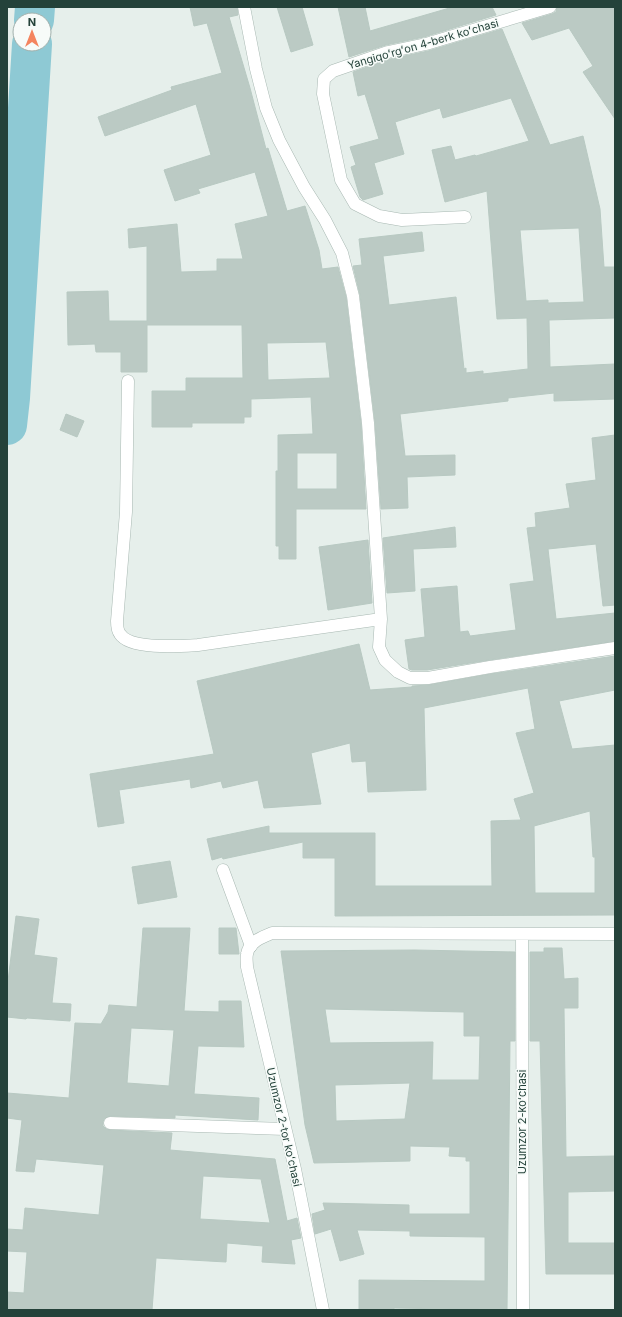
<svg xmlns="http://www.w3.org/2000/svg" width="622" height="1317" viewBox="0 0 622 1317" font-family="Inter,sans-serif">
	<style>
		.lines { fill: none; stroke-linecap: round; stroke-linejoin: round }
		.river { stroke: #8ec9d4; stroke-width: 40 }
		.building { fill: #bbcac4; stroke: #b8c9c2; fill-rule: evenodd }
		.service-casing { stroke: #a8b8b2; stroke-width: 13 }
		.minor-casing { stroke: #a8b8b2; stroke-width: 13 }
		.service { stroke: #fff; stroke-width: 12 }
		.minor { stroke: #fff; stroke-width: 12 }
		.labels { text-anchor: middle; dominant-baseline: central; stroke-width: 3; stroke-linejoin: round; paint-order: stroke }
		.street-label { font-size: 11px; fill: #24423a; stroke: #f7fbf9 }
	</style>
	<rect width="100%" height="100%" fill="#e6efeb"/>
	<g class="lines">
		<path class="river" d="M 34,20 L 35,7
			M 7,425 L 10,398 L 32,44"/>
	</g>
	<path class="building" d="M 190,7 L 237,7 L 238,15 L 229,17 L 250,88 L 266,149 L 268,148 L 287,211 L 305,206 L 319,250 L 322,269 L 338,267 L 346,297 L 361,424 L 366,509 L 296,509 L 296,559 L 279,559 L 279,546 L 276,546 L 276,471 L 278,471 L 278,435 L 313,434 L 311,397 L 251,399 L 251,417 L 244,417 L 244,423 L 192,423 L 192,427 L 152,427 L 152,391 L 186,391 L 186,378 L 243,378 L 242,325 L 147,325 L 147,372 L 121,372 L 121,352 L 96,352 L 95,344 L 68,345 L 67,292 L 108,291 L 109,321 L 147,321 L 147,246 L 129,248 L 128,229 L 177,224 L 181,272 L 217,271 L 217,259 L 243,259 L 235,224 L 268,216 L 255,172 L 198,189 L 200,193 L 175,201 L 164,170 L 211,155 L 196,104 L 105,136 L 98,117 L 172,90 L 171,87 L 222,73 L 207,23 L 194,26 ZM 326,342 L 330,378 L 268,380 L 267,343 ZM 297,453 L 337,453 L 337,489 L 297,489 Z
		M 277,7 L 302,7 L 313,45 L 291,52 Z
		M 338,7 L 365,7 L 370,31 L 453,7 L 492,7 L 496,15 L 424,37 L 386,45 L 349,57 Z
		M 557,7 L 615,7 L 615,119 L 583,72 L 593,66 L 569,28 L 532,40 L 522,23 L 552,14 L 556,12 Z
		M 502,29 L 550,145 L 583,136 L 600,209 L 604,267 L 615,267 L 615,318 L 549,320 L 550,367 L 615,364 L 615,399 L 554,401 L 554,393 L 508,398 L 508,401 L 400,414 L 405,456 L 455,455 L 455,475 L 407,477 L 408,508 L 381,509 L 375,422 L 360,295 L 353,266 L 362,265 L 359,239 L 422,232 L 424,251 L 383,256 L 389,305 L 456,297 L 464,369 L 466,368 L 466,373 L 483,371 L 483,374 L 528,369 L 527,318 L 497,319 L 487,191 L 445,202 L 432,150 L 451,146 L 455,160 L 475,155 L 476,156 L 529,141 L 511,98 L 443,118 L 440,108 L 395,122 L 404,154 L 374,163 L 383,194 L 363,200 L 360,197 L 351,167 L 356,165 L 350,147 L 379,139 L 365,94 L 358,96 L 353,72 L 390,59 L 428,51 ZM 579,228 L 584,302 L 548,303 L 548,300 L 526,301 L 520,230 Z
		M 66,414 L 84,421 L 77,437 L 60,430 Z
		M 615,435 L 615,605 L 603,606 L 596,544 L 548,549 L 556,619 L 615,613 L 615,641 L 489,660 L 427,670 L 412,670 L 409,669 L 405,640 L 425,637 L 421,589 L 457,586 L 460,632 L 468,631 L 470,636 L 516,630 L 510,584 L 534,581 L 527,528 L 536,527 L 535,513 L 570,508 L 566,484 L 596,480 L 592,438 Z
		M 455,527 L 456,547 L 413,549 L 415,591 L 387,593 L 383,538 Z
		M 368,540 L 372,603 L 328,610 L 319,547 Z
		M 359,644 L 370,690 L 412,687 L 412,686 L 429,685 L 491,674 L 615,656 L 615,690 L 559,701 L 572,749 L 615,745 L 615,915 L 335,916 L 335,858 L 303,858 L 303,842 L 223,859 L 222,857 L 212,860 L 207,839 L 269,826 L 269,833 L 375,833 L 375,886 L 492,886 L 491,821 L 521,820 L 514,799 L 534,793 L 516,733 L 535,729 L 528,688 L 424,708 L 426,790 L 368,792 L 366,761 L 352,762 L 350,743 L 311,753 L 321,804 L 264,808 L 258,780 L 223,788 L 221,781 L 191,788 L 190,779 L 119,790 L 124,823 L 98,827 L 90,774 L 214,754 L 197,681 ZM 590,811 L 593,857 L 595,857 L 595,893 L 535,893 L 534,826 Z
		M 170,861 L 177,897 L 138,904 L 132,867 Z
		M 16,916 L 39,919 L 34,955 L 57,958 L 52,1003 L 71,1004 L 70,1021 L 27,1018 L 26,1019 L 7,1017 L 7,989 Z
		M 143,928 L 190,928 L 184,1011 L 219,1012 L 219,1001 L 241,1001 L 244,1047 L 198,1046 L 194,1094 L 259,1098 L 258,1120 L 175,1115 L 175,1118 L 110,1116 L 104,1119 L 103,1122 L 103,1126 L 106,1129 L 110,1130 L 172,1133 L 170,1150 L 275,1159 L 287,1221 L 297,1218 L 301,1238 L 291,1240 L 295,1264 L 262,1262 L 263,1246 L 227,1243 L 226,1262 L 156,1258 L 152,1310 L 7,1310 L 7,1292 L 24,1293 L 27,1252 L 7,1251 L 7,1229 L 23,1230 L 25,1208 L 99,1215 L 104,1165 L 36,1159 L 34,1172 L 16,1171 L 22,1120 L 7,1118 L 7,1093 L 69,1098 L 75,1023 L 101,1024 L 108,1012 L 109,1005 L 137,1007 ZM 131,1028 L 174,1030 L 169,1086 L 127,1083 ZM 203,1176 L 261,1179 L 270,1223 L 200,1219 Z
		M 219,928 L 236,928 L 239,954 L 219,954 Z
		M 544,948 L 562,948 L 564,979 L 578,978 L 578,1008 L 564,1008 L 566,1157 L 615,1156 L 615,1191 L 568,1192 L 568,1243 L 615,1243 L 615,1274 L 546,1274 L 540,1041 L 530,1041 L 530,952 L 544,952 Z
		M 415,950 L 515,952 L 515,1041 L 510,1041 L 507,1310 L 394,1308 L 394,1310 L 359,1310 L 359,1280 L 485,1281 L 485,1237 L 410,1236 L 410,1231 L 357,1230 L 364,1254 L 340,1261 L 331,1229 L 315,1234 L 312,1214 L 325,1210 L 323,1203 L 409,1205 L 409,1214 L 470,1214 L 470,1161 L 466,1161 L 466,1157 L 449,1156 L 450,1147 L 410,1146 L 410,1161 L 314,1163 L 305,1125 L 281,951 ZM 325,1009 L 464,1012 L 464,1036 L 480,1036 L 479,1080 L 432,1080 L 433,1042 L 330,1043 ZM 410,1083 L 405,1119 L 336,1121 L 335,1085 Z"/>
	<g class="lines">
		<defs>
			<path id="service" d="M 223,870 L 251,946"/>
			<path id="minor" d="M 244,7 L 256,69 L 266,108 L 279,140 L 304,187 L 325,220 L 342,253 L 353,296 L 368,423 L 381,619 L 379,647 L 385,660 L 398,672 L 410,678 L 428,678 L 490,667 L 615,648
				M 465,217 L 402,220 L 379,216 L 355,204 L 341,180 L 323,94 L 324,79 L 333,71 L 388,52 L 426,44 L 550,7
				M 128,381 L 126,512 L 117,621 C 117,625 117,630 120,634 C 130,650 181,646 198,645 L 381,619
				M 522,934 L 523,1310
				M 110,1123 L 285,1129
				M 323,1310 L 295,1169 L 247,967 C 247,963 246,958 247,954 C 249,942 262,937 272,933 L 615,934"/>
		</defs>
		<use href="#service" class="service-casing"/>
		<use href="#minor" class="minor-casing"/>
		<use href="#service" class="service"/>
		<use href="#minor" class="minor"/>
	</g>
	<g class="labels">
		<g class="street-label">
			<text transform="translate(423 44) rotate(-16)">Yangiqoʻrgʻon 4-berk koʻchasi</text>
			<text transform="translate(522 1122) rotate(-90)">Uzumzor 2-koʻchasi</text>
			<text transform="translate(284 1127) rotate(77)">Uzumzor 2-tor koʻchasi</text>
		</g>
	</g>
	<rect width="622" height="1317" fill="none" stroke="#24423a" stroke-width="16"/>
	<g transform="translate(32 32)"><circle r="19" fill="#f7fbf9" stroke="#a3b1ad"/>
	<path d="M0-3L7 15L0 10L-7 15Z" fill="#f4845f"/>
	<text y="-6" font-size="11" font-weight="bold" text-anchor="middle" fill="#24423a">N</text>
	</g>
</svg>
